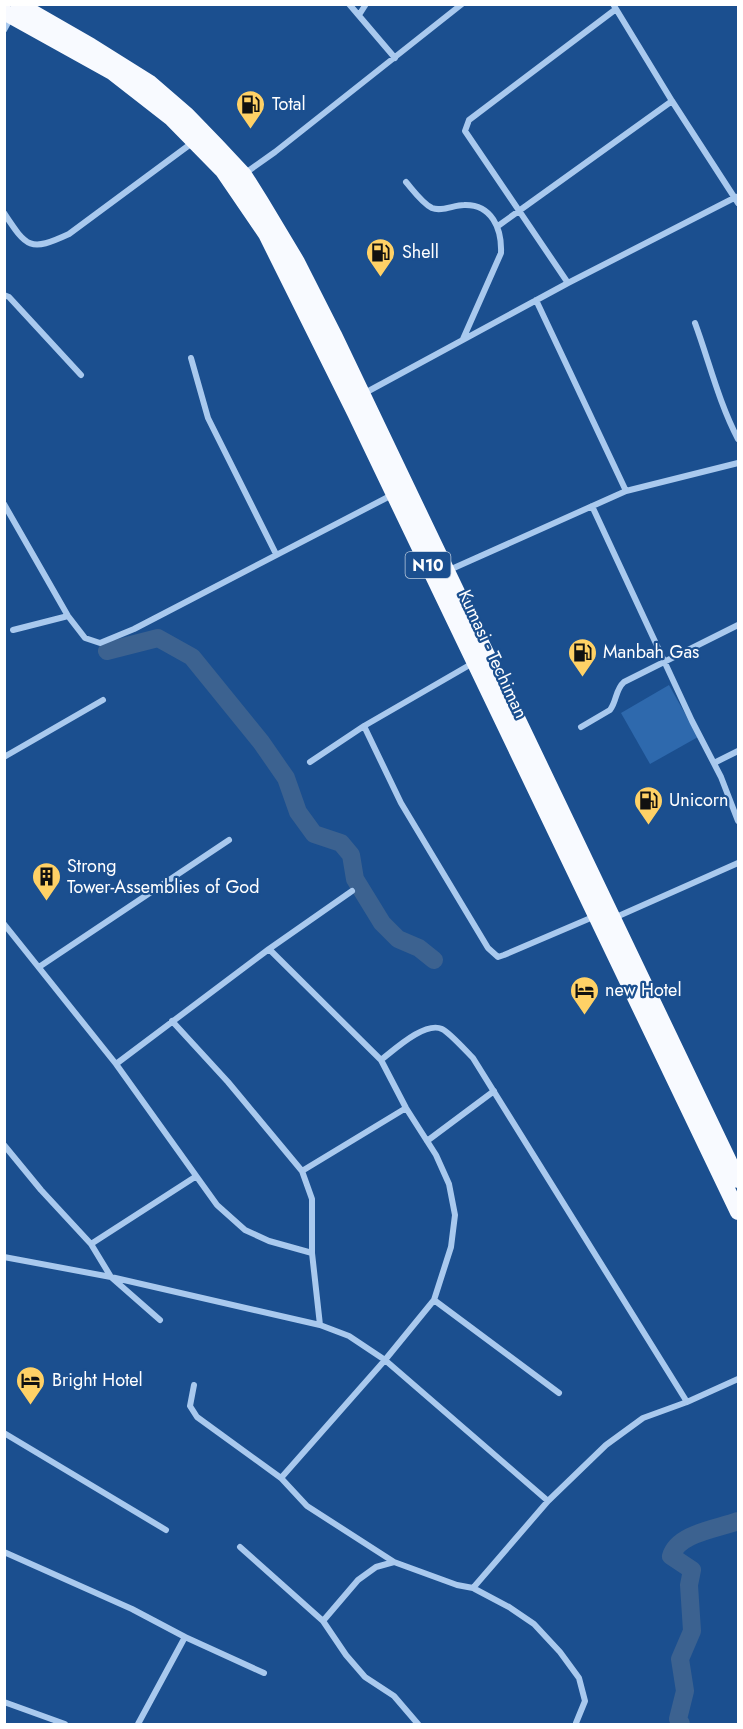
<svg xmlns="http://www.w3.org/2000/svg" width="743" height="1729" viewBox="0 0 743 1729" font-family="Jost,sans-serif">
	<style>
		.green { fill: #2e69ad }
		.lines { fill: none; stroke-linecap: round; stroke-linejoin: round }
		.river { stroke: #3c6290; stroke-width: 18 }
		.minor { stroke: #a9c9ee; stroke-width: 6 }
		.trunk { stroke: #f8faff; stroke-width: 16 }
		.labels { text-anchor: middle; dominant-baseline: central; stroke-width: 4.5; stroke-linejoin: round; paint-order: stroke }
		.shield { fill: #1b4f8f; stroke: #bbcadd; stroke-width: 1.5 }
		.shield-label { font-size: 16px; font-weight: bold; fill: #fff }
		.poi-label { font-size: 18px; fill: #fff; stroke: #1b4f8f; text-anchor: start }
		.street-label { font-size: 18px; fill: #fff; stroke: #1b4f8f }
	</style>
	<rect width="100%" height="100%" fill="#1b4f8f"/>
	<path class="green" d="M 669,685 L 698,737 L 650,764 L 621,713 Z"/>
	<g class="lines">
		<path class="river" d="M 107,651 L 158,638 L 192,657 L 261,742 L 286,778 L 298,812 L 314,834 L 341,843 L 351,855 L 355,879 L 382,923 L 398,939 L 419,948 L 434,960
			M 681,1724 L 678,1719 L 685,1691 L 680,1659 L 692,1631 L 689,1585 L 692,1570 L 671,1556 C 678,1533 717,1529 738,1521"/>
		<path class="minor" d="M 349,4 L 395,58
			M 613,4 L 672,101 L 738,203
			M 616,9 L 469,120 L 465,131 L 568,283 L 736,197
			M 359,15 L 366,4
			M 4,30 L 11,17
			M 244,174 L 275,152 L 462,4
			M 406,182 C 413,190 422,203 432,208 C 441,212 454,205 464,205 C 492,204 502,229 501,253 L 463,339
			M 4,213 C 27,248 30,252 69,234 L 192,143
			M 498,226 L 672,101
			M 4,295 L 9,297 L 81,375
			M 536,300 L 626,491
			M 695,323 C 709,361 719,403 738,439
			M 191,358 L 208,418 L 276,554
			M 363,394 L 568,283
			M 4,504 L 68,616 L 85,638 L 100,643 L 134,629 L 392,495
			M 592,506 L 692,721 L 721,777 L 738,821
			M 447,571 L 626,491 L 738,463
			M 13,630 L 68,616
			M 364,726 L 401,803 L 488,948 L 498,957 L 504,955 L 593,917
			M 581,727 L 610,710 C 617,701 615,690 624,682 L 738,625
			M 4,757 L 103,700
			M 310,762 L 364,726 L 473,663
			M 714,763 L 738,751
			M 614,918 L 738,863
			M 4,924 L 116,1064 L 217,1205 L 245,1230 L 269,1241 L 312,1253
			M 269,949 L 381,1060 L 406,1108 L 436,1155 L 449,1184 L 455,1215 L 451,1247 L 434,1300 L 385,1360 L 281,1478
			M 39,967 L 229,840
			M 172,1021 L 228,1082 L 302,1171 L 312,1199 L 312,1253 L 320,1325
			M 381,1060 C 394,1050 425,1021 442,1029 C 449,1032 466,1051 473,1058 L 687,1402
			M 116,1064 L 269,949 L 352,891
			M 427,1141 L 494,1091
			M 4,1145 L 41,1190 L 91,1244 L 111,1277 L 160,1320
			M 302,1171 L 406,1108
			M 91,1244 L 195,1177
			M 4,1257 L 111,1277 L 320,1325 L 349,1336 L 385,1360 L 548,1501
			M 434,1300 L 559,1393
			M 194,1385 L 190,1406 L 197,1417 L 281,1478 L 307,1506 L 394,1562
			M 4,1433 L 166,1530
			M 240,1547 L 323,1621
			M 4,1552 L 132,1609 L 185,1637 L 264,1673
			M 473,1588 L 548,1501 L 606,1445 L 643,1418 L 687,1402 L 738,1379
			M 4,1702 L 65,1724
			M 138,1724 L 185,1637
			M 418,1724 L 394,1696 L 365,1677 L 346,1655 L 323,1621 L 358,1580 L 376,1567 L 394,1562 L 457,1585 L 473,1588 L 509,1607 L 534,1624 L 560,1652 L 579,1678 L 585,1701 L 576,1723"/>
		<path class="trunk" d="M 18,4 L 91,46 L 150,83 L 187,115 L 217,146 L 244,175 L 261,202 L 297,262 L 334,335 L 738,1180
			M 4,12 L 112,72 L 171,118 L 223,171 L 266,234 L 355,413 L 738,1212"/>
	</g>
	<defs>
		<symbol id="fuel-pin" viewBox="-11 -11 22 30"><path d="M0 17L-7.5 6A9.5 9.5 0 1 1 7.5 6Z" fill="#ffd166" stroke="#1b4f8f"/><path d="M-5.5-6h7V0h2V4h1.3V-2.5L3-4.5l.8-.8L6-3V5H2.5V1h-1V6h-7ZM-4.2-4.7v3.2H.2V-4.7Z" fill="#111"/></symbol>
		<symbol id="building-pin" viewBox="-11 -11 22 30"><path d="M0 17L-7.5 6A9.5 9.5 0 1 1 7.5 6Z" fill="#ffd166" stroke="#1b4f8f"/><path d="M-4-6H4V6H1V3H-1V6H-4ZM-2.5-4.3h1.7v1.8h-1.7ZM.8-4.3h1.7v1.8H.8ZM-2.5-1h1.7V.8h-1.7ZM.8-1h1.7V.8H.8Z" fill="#111"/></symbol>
		<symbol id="hotel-pin" viewBox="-11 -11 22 30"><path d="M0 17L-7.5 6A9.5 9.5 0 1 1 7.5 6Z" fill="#ffd166" stroke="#1b4f8f"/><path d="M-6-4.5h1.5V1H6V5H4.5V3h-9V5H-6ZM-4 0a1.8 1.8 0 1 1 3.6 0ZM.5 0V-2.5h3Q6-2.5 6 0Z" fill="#111"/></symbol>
	</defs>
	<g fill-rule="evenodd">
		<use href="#fuel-pin" x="234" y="88" width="33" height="45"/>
		<use href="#fuel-pin" x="364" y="236" width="33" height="45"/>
		<use href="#fuel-pin" x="566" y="636" width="33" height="45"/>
		<use href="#fuel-pin" x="632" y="784" width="33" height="45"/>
		<use href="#building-pin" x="30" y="860" width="33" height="45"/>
		<use href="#hotel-pin" x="568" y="974" width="33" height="45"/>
		<use href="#hotel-pin" x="14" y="1364" width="33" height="45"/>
	</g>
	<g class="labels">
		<rect class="shield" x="405.5" y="552" width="45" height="26" rx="4.5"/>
		<g class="shield-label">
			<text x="428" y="565">N10</text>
		</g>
		<g class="poi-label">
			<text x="272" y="104">Total</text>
			<text x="402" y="252">Shell</text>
			<text x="603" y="652">Manbah Gas</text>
			<text x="669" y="800">Unicorn</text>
			<text x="67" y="866">Strong<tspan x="67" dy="21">Tower-Assemblies of God</tspan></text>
			<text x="605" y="990">new Hotel</text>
			<text x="52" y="1380">Bright Hotel</text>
		</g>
		<g class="street-label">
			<text transform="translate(493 654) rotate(65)">Kumasi - Techiman</text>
		</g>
	</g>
	<rect width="743" height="1729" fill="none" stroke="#ffffff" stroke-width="12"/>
</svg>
